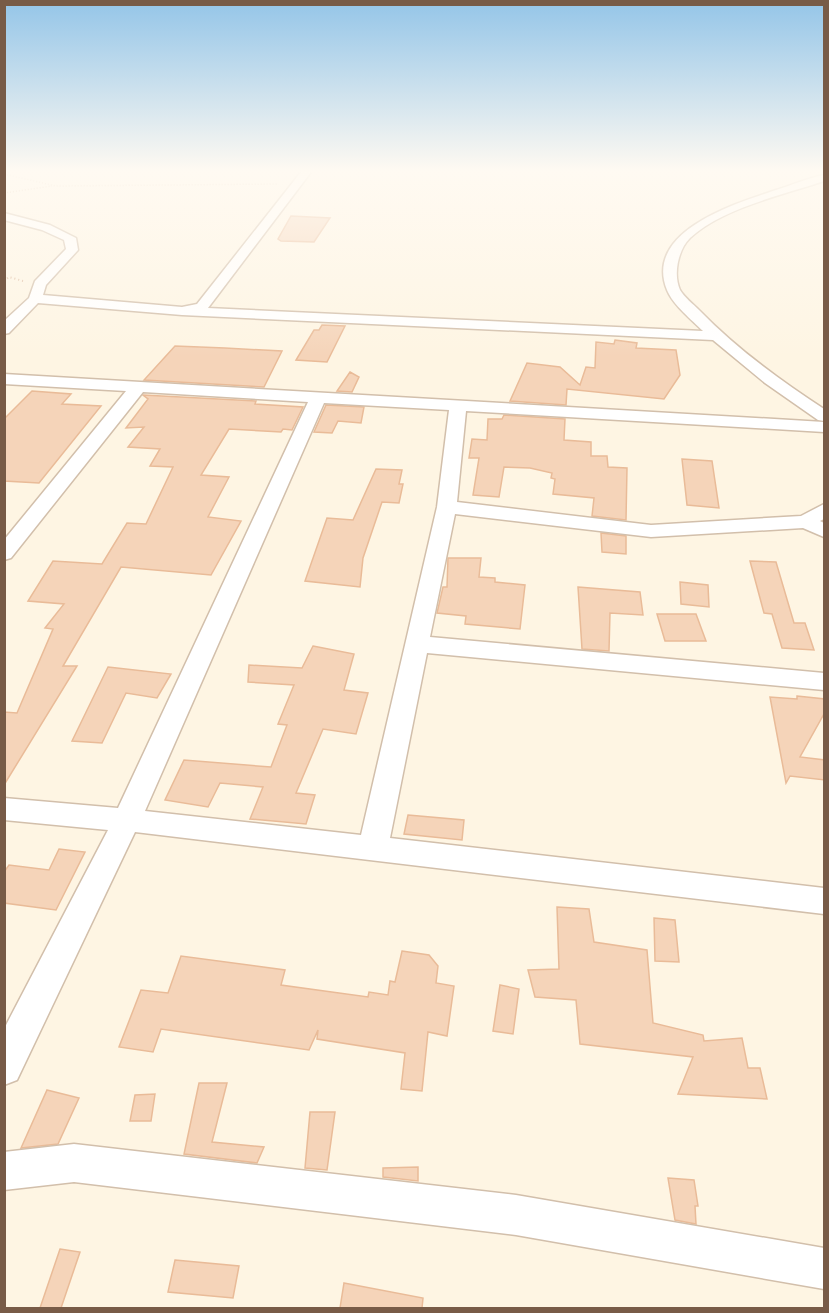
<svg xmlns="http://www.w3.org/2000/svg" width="829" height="1313" viewBox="0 0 829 1313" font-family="Roboto,sans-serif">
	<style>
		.building { fill: #f5d4b9; stroke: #e9bb98; stroke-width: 1.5 }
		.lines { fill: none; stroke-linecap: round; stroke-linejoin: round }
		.street-casing { stroke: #d2bfab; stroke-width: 3 }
		.path-far1 { stroke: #dab79c; stroke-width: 1.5; stroke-dasharray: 1 2; stroke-linecap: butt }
		.path { stroke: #dab79c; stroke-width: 2; stroke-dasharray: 1 3; stroke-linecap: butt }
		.street { fill: #fff; fill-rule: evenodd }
	</style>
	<rect width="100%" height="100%" fill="#fef5e3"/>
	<path class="building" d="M 291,216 L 330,218 L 314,242 L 281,241 L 278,239 Z
		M 322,325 L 345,326 L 327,362 L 296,360 L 314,330 L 319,330 Z
		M 615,340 L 637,343 L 636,348 L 676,350 L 680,375 L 664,399 L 567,389 L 566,405 L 510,401 L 527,363 L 560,367 L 580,385 L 586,367 L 595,368 L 596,342 L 614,344 Z
		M 175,346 L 225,348 L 282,351 L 264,387 L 144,380 Z
		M 350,372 L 359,377 L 352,392 L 337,391 Z
		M 32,391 L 71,394 L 62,404 L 101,406 L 39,483 L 4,481 L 4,419 Z
		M 143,395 L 256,401 L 255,404 L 303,407 L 292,430 L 283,429 L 281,432 L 229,429 L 201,475 L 229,477 L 208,517 L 241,521 L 211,575 L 121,567 L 63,666 L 77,666 L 4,785 L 4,712 L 17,713 L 53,629 L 45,628 L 64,604 L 28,601 L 53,561 L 102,564 L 127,523 L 146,524 L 173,467 L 150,466 L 160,449 L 128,447 L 144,427 L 126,428 L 148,399 Z
		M 326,405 L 364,407 L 361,423 L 338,421 L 332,433 L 314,432 Z
		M 504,415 L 565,419 L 564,440 L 591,442 L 591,456 L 607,456 L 608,467 L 627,468 L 626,520 L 592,516 L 594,498 L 553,494 L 555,479 L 551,478 L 552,473 L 530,468 L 504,467 L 499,497 L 473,495 L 479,458 L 469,458 L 472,439 L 487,440 L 488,419 L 502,419 Z
		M 682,459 L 712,461 L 719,508 L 687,505 Z
		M 376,469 L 402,470 L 399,484 L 403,484 L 399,503 L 382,502 L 363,558 L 360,587 L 305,581 L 327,518 L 353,520 Z
		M 601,533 L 626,536 L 626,554 L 602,552 Z
		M 448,558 L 481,558 L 479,577 L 495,578 L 495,582 L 525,585 L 520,629 L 465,624 L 466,616 L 437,613 L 443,587 L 447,587 Z
		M 750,561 L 776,562 L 794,623 L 805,623 L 814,650 L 782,648 L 772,614 L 764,613 Z
		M 680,582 L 708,585 L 709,607 L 681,604 Z
		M 578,587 L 640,592 L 643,615 L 610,613 L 609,651 L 582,649 Z
		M 657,614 L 696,614 L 706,641 L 665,641 Z
		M 313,646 L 354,654 L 344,690 L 368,693 L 356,734 L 323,729 L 296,793 L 315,795 L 306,824 L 250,819 L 263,787 L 220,783 L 208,807 L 165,800 L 184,760 L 271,767 L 287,725 L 278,724 L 294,685 L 248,682 L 249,665 L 302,668 Z
		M 108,667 L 171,674 L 157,698 L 126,693 L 102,743 L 72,741 Z
		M 797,696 L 825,699 L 825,712 L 800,757 L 825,760 L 825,780 L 790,776 L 786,783 L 770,697 L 797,699 Z
		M 408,815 L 464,820 L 462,840 L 404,834 Z
		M 59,849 L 85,852 L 56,910 L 4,903 L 4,872 L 9,865 L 49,870 Z
		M 557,907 L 589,909 L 594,942 L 647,950 L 653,1023 L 703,1035 L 704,1041 L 742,1038 L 748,1068 L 760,1068 L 767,1099 L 678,1094 L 693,1057 L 580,1044 L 576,1000 L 535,997 L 528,970 L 559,969 Z
		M 654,918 L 675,920 L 679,962 L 655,961 Z
		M 402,951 L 429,955 L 438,966 L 436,983 L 454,986 L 447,1036 L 428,1032 L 422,1091 L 401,1089 L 405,1053 L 317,1039 L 318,1030 L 309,1050 L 161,1029 L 153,1052 L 119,1047 L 141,990 L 168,993 L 181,956 L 285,970 L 281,985 L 368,997 L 369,992 L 388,995 L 390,981 L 395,982 Z
		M 500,985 L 519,989 L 513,1034 L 493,1031 Z
		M 199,1083 L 227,1083 L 212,1142 L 264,1147 L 257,1163 L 184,1154 Z
		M 47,1090 L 79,1098 L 58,1144 L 21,1148 Z
		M 155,1094 L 151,1121 L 130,1121 L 135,1095 Z
		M 310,1112 L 335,1112 L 327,1170 L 305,1168 Z
		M 418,1167 L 418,1181 L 383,1177 L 383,1168 Z
		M 668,1178 L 694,1180 L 698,1206 L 695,1206 L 696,1224 L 675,1220 Z
		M 60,1249 L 80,1252 L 61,1308 L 40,1308 Z
		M 175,1260 L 239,1266 L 233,1298 L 168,1292 Z
		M 344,1283 L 423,1298 L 422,1308 L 340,1308 Z"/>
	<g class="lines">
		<defs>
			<path id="street" d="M 301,172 L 311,172 L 208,308 L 703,331 C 692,320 673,305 667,290 C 643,231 737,203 776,190 C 792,185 808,178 824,175 L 824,181 C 783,195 722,208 690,238 C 678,250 673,274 680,290 C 684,297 693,304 699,310 C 736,348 779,380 824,409 L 824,421 L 818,420 L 765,383 L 713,340 L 182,315 L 38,303 L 9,333 L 4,334 L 4,321 L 29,298 L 35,281 L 66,249 L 64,240 L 42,230 L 4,220 L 4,213 L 50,225 L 76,238 L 78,250 L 46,285 L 43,295 L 182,307 L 197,304 Z
				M 4,374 L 824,422 L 824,432 L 466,411 L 457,502 L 651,525 L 801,516 L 824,504 L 824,519 L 820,521 L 824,523 L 824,537 L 803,528 L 651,537 L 455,514 L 430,637 L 824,673 L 824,690 L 427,653 L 390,838 L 824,888 L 824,914 L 135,832 L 17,1080 L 4,1085 L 4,1029 L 108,830 L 4,820 L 4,798 L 118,808 L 308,402 L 143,392 L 11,558 L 4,560 L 4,540 L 126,391 L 4,384 ZM 324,403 L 449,410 L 437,507 L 361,835 L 145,811 Z
				M 74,1144 L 516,1195 L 824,1248 L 824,1289 L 516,1235 L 74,1182 L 4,1190 L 4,1152 Z"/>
		</defs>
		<use href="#street" class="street-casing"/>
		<path class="path-far1" d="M 4,174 L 56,186 L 278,184
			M 4,193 L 52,186"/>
		<path class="path" d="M 4,281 L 9,277 L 23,281"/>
		<use href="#street" class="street"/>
	</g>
	<linearGradient id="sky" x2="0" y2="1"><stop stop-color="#94c5e8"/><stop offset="0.48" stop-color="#fffaf2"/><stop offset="1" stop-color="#fffaf2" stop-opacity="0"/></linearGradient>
	<rect width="829" height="356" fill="url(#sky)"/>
	<rect width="829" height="1313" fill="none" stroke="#785b47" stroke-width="12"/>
</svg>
